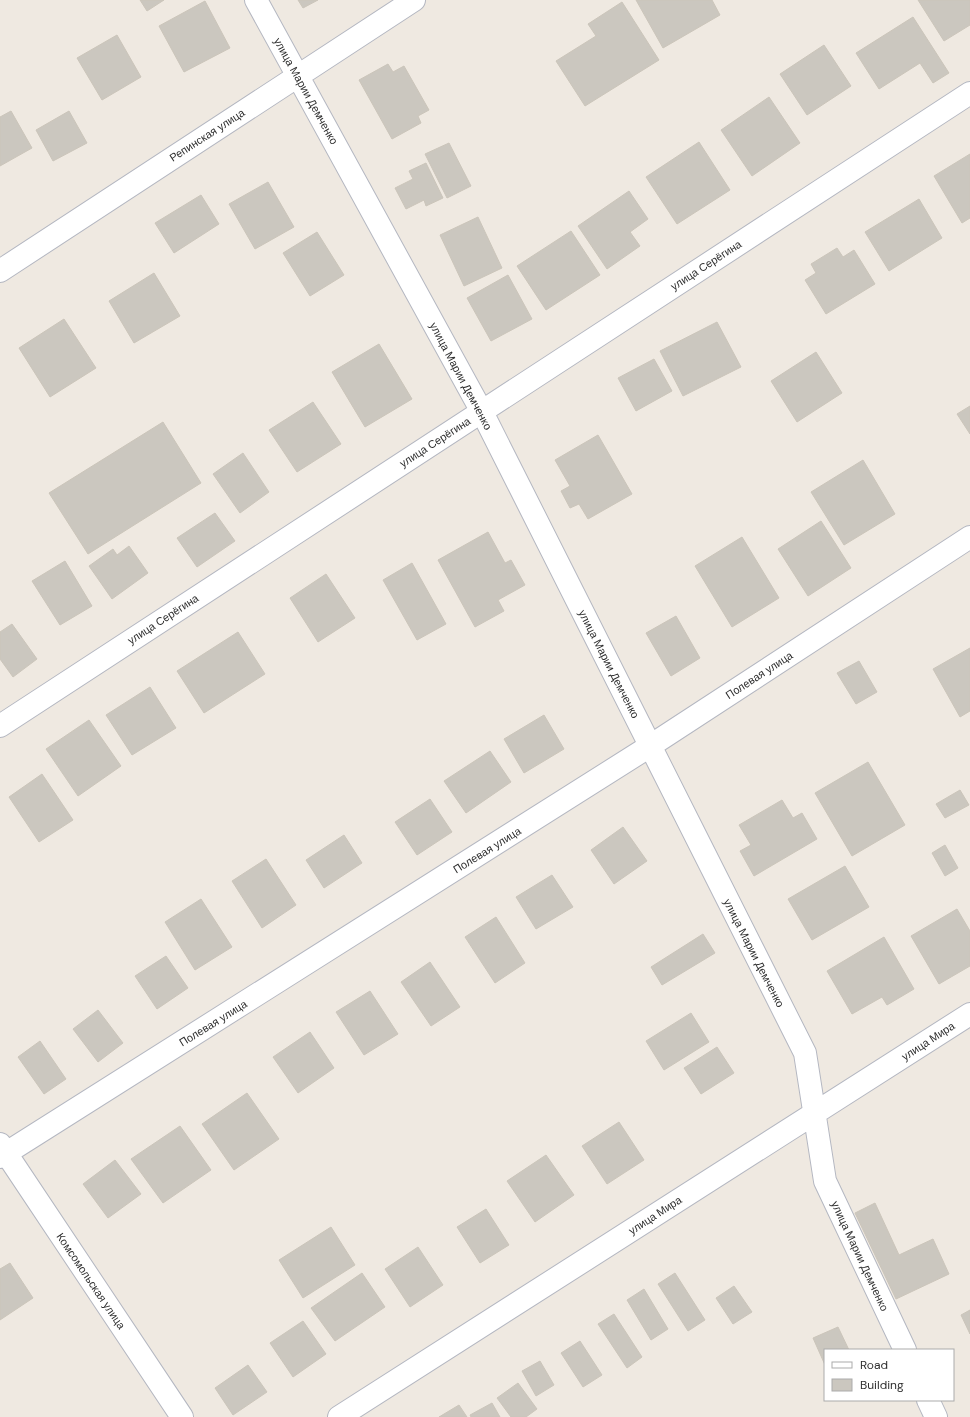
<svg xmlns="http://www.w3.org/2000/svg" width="970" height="1417" viewBox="0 0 970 1417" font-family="'DM Sans',sans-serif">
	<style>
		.building { fill: #cbc7bf; stroke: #cbc5ba }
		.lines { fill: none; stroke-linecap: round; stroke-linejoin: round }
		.minor-casing { stroke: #b4b7c1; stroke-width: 24 }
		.minor { stroke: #fff; stroke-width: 22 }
		.labels { text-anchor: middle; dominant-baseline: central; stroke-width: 4; stroke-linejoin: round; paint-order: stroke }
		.street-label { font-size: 11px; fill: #2e2e2e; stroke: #fff }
	</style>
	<rect width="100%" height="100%" fill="#efe9e1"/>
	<path class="building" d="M 140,0 L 164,0 L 147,11 Z
		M 298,0 L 318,0 L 303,8 Z
		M 636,0 L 712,0 L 720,15 L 663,48 Z
		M 918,0 L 970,0 L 970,25 L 944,41 Z
		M 205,1 L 230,48 L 184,72 L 159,26 Z
		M 622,2 L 659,60 L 585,106 L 556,61 L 596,36 L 588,24 Z
		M 913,17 L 949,73 L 933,83 L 920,63 L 879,89 L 856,53 Z
		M 117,35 L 141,77 L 102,100 L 77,58 Z
		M 824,45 L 851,86 L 807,115 L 780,74 Z
		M 388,64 L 393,72 L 404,66 L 429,110 L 418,116 L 421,123 L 392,139 L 359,80 Z
		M 769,97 L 800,143 L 752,176 L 721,130 Z
		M 11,111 L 32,148 L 0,166 L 0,117 Z
		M 69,111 L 87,143 L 53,161 L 36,130 Z
		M 699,142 L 730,190 L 677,224 L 646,177 Z
		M 449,143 L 471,186 L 447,198 L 425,154 Z
		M 970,154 L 970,218 L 962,223 L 934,176 Z
		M 426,163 L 443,198 L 426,206 L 424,200 L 406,209 L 395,188 L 413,179 L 409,171 Z
		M 268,182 L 294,227 L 255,249 L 229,204 Z
		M 629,191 L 648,219 L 630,232 L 640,246 L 607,269 L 578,226 Z
		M 201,195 L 219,224 L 174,253 L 155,223 Z
		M 919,199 L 942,238 L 889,271 L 865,232 Z
		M 478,217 L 502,268 L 464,286 L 440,235 Z
		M 571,231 L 600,275 L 546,310 L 517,266 Z
		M 317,232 L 344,275 L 310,296 L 283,253 Z
		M 837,248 L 843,257 L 854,250 L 875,284 L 826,314 L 805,280 L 816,273 L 811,264 Z
		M 154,273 L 180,316 L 134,343 L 109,301 Z
		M 508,275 L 532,319 L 491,341 L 467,298 Z
		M 64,319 L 96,368 L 50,397 L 19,348 Z
		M 717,322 L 741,367 L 683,396 L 660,351 Z
		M 379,344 L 412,399 L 365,427 L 332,372 Z
		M 816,352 L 842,393 L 797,422 L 771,381 Z
		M 654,359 L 672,391 L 636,411 L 618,378 Z
		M 313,402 L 341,444 L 297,472 L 269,430 Z
		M 970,406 L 970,434 L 957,414 Z
		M 163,422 L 201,483 L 88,554 L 49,493 Z
		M 598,435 L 632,494 L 588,519 L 579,504 L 570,508 L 561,491 L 570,486 L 555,460 Z
		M 243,453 L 269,492 L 240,513 L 213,474 Z
		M 863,460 L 895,514 L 844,545 L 811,492 Z
		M 215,513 L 235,541 L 197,567 L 177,538 Z
		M 821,521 L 851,568 L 808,596 L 778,549 Z
		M 488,532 L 505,563 L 511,560 L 525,585 L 498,600 L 504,611 L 475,627 L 438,560 Z
		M 742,537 L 779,598 L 732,627 L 695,566 Z
		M 129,546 L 148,573 L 112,599 L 89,566 L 113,549 L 117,555 Z
		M 65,561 L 92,606 L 60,625 L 32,581 Z
		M 412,563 L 446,624 L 417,640 L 383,580 Z
		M 326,574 L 355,618 L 318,642 L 290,598 Z
		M 676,616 L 700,658 L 671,676 L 646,633 Z
		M 12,624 L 37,659 L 13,677 L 0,659 L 0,632 Z
		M 238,632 L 265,674 L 204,713 L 177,671 Z
		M 970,648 L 970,711 L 960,717 L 933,669 Z
		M 859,661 L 877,692 L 856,704 L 837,673 Z
		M 150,687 L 176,728 L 132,755 L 106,715 Z
		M 544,715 L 564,749 L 524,773 L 504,739 Z
		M 89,720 L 121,766 L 78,796 L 46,749 Z
		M 490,751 L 511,782 L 466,813 L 444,781 Z
		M 868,762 L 905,825 L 852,856 L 815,793 Z
		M 42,774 L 73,820 L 39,842 L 9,797 Z
		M 960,790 L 969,805 L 945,818 L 936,804 Z
		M 430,799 L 452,832 L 417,855 L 395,822 Z
		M 782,800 L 793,818 L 802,813 L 817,839 L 754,876 L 740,851 L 751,845 L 739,825 Z
		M 623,827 L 647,861 L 614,884 L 591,850 Z
		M 344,835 L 362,863 L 324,888 L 306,860 Z
		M 945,845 L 958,868 L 945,876 L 932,853 Z
		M 266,859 L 296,905 L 262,928 L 232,881 Z
		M 845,866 L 869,907 L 812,940 L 788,899 Z
		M 552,875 L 573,907 L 536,929 L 516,897 Z
		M 201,899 L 232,947 L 195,970 L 165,922 Z
		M 957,909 L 970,931 L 970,966 L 939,984 L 911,936 Z
		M 496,917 L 525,963 L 495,983 L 465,937 Z
		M 703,934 L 715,953 L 662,985 L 651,967 Z
		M 884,937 L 914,989 L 887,1005 L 882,997 L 852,1014 L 827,971 Z
		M 166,956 L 188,988 L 157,1009 L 135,976 Z
		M 430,962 L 460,1007 L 431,1026 L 401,982 Z
		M 370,991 L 398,1034 L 364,1055 L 336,1012 Z
		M 98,1010 L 123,1043 L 98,1062 L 73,1029 Z
		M 691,1013 L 709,1042 L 664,1070 L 646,1041 Z
		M 310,1032 L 334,1068 L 298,1093 L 273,1057 Z
		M 40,1041 L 66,1079 L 44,1094 L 18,1057 Z
		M 717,1047 L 734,1073 L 701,1094 L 684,1068 Z
		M 247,1093 L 279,1139 L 234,1170 L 202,1124 Z
		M 619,1122 L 644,1160 L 607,1184 L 582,1146 Z
		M 180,1126 L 211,1170 L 163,1203 L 131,1159 Z
		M 546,1155 L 574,1195 L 535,1222 L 507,1181 Z
		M 115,1160 L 141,1194 L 108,1218 L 83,1184 Z
		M 875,1203 L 899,1255 L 933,1239 L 949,1274 L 896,1299 L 855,1213 Z
		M 486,1209 L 509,1245 L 480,1263 L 457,1227 Z
		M 331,1227 L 355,1265 L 303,1298 L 279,1260 Z
		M 418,1247 L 443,1285 L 410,1307 L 385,1269 Z
		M 10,1263 L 33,1298 L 0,1320 L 0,1269 Z
		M 362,1273 L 385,1307 L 335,1341 L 311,1308 Z
		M 675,1273 L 705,1320 L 688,1331 L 658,1284 Z
		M 734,1286 L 752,1312 L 733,1324 L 716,1298 Z
		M 644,1289 L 668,1329 L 651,1340 L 627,1300 Z
		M 970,1310 L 970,1334 L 961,1315 Z
		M 614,1314 L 642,1357 L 627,1368 L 598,1324 Z
		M 303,1321 L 326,1354 L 293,1377 L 270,1343 Z
		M 838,1327 L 849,1350 L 825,1350 L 825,1365 L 813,1338 Z
		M 580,1341 L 602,1375 L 583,1387 L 561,1353 Z
		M 540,1361 L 554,1385 L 536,1396 L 522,1371 Z
		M 248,1365 L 267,1392 L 233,1415 L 215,1388 Z
		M 518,1383 L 537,1409 L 526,1417 L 511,1417 L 497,1398 Z
		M 492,1403 L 500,1417 L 471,1417 L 470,1415 Z
		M 459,1405 L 467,1417 L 439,1417 Z"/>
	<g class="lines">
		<defs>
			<path id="minor" d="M 256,0 L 482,412 L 805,1053 L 825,1181 L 905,1350
				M 0,271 L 414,0
				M 0,726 L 970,93
				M 0,1144 L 182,1417
				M 0,1157 L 650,746 L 970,537
				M 928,1400 L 936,1417
				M 339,1417 L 970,1014"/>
		</defs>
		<use href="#minor" class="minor-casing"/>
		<use href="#minor" class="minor"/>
	</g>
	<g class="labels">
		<g class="street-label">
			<text transform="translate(306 91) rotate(61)">улица Марии Демченко</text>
			<text transform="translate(207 135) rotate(-33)">Репинская улица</text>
			<text transform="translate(706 265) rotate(-33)">улица Серёгина</text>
			<text transform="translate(461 376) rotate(62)">улица Марии Демченко</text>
			<text transform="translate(435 442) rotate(-33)">улица Серёгина</text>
			<text transform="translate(163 619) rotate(-33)">улица Серёгина</text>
			<text transform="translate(609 664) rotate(63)">улица Марии Демченко</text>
			<text transform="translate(759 675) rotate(-33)">Полевая улица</text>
			<text transform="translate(487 850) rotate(-32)">Полевая улица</text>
			<text transform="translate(754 953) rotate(63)">улица Марии Демченко</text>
			<text transform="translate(213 1023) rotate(-32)">Полевая улица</text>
			<text transform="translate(928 1041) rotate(-33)">улица Мира</text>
			<text transform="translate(655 1215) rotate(-33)">улица Мира</text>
			<text transform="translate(860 1256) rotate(65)">улица Марии Демченко</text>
			<text transform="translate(91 1281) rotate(56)">Комсомольская улица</text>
		</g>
	</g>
	<rect x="824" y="1349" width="130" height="52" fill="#ffffff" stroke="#ababab"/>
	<rect x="832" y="1362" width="20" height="6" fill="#ffffff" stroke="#ababab"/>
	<text x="860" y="1369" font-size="12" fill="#2e2e2e">Road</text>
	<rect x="832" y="1379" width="20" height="12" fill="#cbc7bf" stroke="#ababab"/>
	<text x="860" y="1389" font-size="12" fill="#2e2e2e">Building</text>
</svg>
